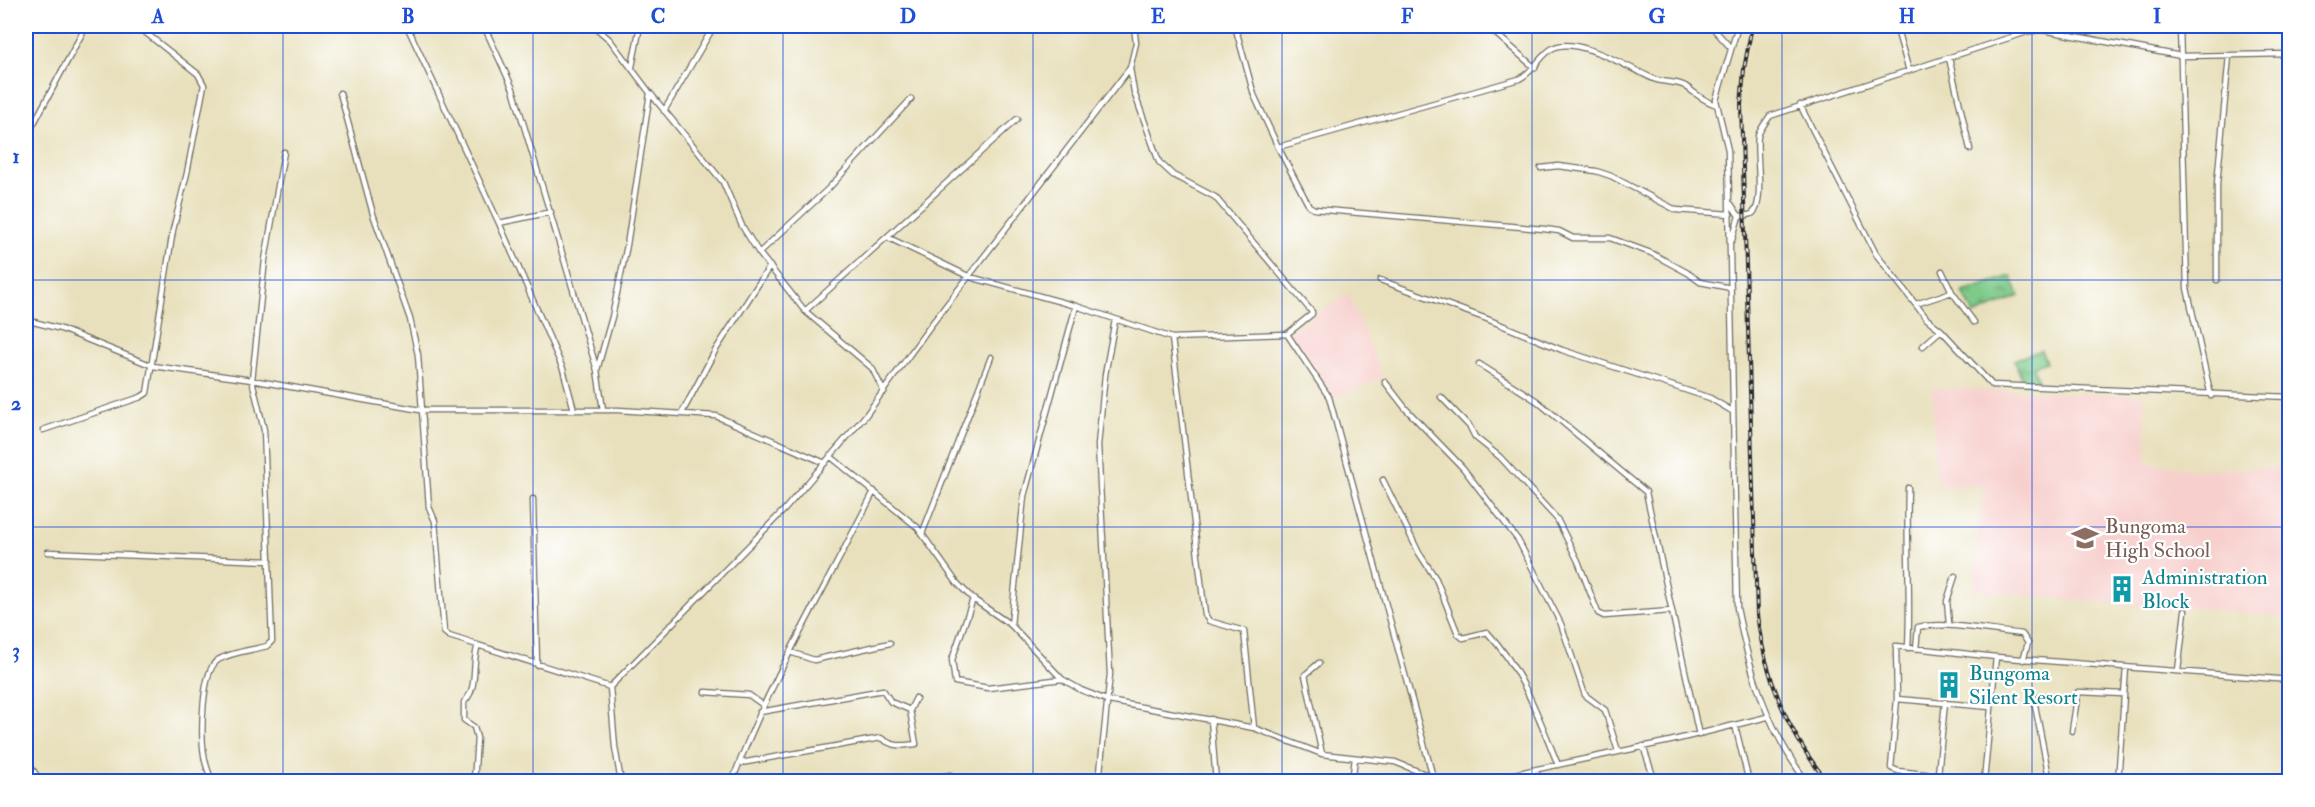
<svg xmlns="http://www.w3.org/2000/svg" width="2315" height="807" viewBox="0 0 2315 807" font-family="'IM FELL Double Pica',serif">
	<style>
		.built { fill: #f7d0ce }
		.grass { fill: url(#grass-tufts); stroke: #547a5a; stroke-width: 1.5 }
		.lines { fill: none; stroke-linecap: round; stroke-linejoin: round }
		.street-casing { stroke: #6d6a5e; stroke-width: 7 }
		.street { stroke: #fff; stroke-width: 4.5 }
		.rail-casing { stroke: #2b2b2b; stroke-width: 4 }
		.rail { stroke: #fff; stroke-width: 1.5; stroke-dasharray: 4.5; stroke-linecap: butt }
		.grid { fill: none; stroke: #1d4ed8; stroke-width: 1.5; stroke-opacity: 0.55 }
		.labels { text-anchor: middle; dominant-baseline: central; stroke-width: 4.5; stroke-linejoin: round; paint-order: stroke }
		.education-label { font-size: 21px; fill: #785e54; stroke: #fff; text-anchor: start }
		.culture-label { font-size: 21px; fill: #0d838f; stroke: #fff; text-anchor: start }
		.neatline { fill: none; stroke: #1d4ed8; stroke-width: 2 }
		.grid-label { font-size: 20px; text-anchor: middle; font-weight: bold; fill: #1d4ed8 }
	</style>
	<defs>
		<pattern id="grass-tufts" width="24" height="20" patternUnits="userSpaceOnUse" patternTransform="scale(1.5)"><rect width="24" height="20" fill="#7dca89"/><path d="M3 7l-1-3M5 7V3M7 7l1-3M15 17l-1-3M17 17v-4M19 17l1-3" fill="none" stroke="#67a470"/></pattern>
	</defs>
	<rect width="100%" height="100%" fill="#fff"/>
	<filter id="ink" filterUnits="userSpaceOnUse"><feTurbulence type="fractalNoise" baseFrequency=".0167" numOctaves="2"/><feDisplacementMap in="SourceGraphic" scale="12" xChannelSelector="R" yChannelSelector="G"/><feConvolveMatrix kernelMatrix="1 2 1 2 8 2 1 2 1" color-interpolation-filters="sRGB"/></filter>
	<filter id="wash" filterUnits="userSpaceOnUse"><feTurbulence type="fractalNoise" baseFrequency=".008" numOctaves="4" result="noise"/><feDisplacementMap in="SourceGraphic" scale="24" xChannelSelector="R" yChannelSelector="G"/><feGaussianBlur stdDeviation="1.35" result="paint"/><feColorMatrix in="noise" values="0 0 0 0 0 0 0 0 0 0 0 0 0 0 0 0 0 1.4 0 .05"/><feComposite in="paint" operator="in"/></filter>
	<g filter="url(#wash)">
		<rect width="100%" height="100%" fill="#e8e0bc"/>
		<path class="built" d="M 1348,294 L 1383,378 L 1332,399 L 1324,382 L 1289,333 Z
			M 1932,388 L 2144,396 L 2147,462 L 2198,470 L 2289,467 L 2286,617 L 2187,607 L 2182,610 L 1974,590 L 1983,485 L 1936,486 Z"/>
		<path class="grass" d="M 2011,276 L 2019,296 L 1974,315 L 1963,292 Z
			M 2041,350 L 2046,362 L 2033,367 L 2038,381 L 2024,383 L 2014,360 Z"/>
	</g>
	<g filter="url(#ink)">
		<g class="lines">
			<defs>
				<path id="street" d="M 407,26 L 499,223 L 563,369 L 574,410
					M 484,26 L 513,89 L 597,370 L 603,410
					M 594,26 L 610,40 L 650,93 L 723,182 L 742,226 L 759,253 L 805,311 L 872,368 L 884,392
					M 1235,26 L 1254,95 L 1278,147 L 1519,79 C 1535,71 1540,55 1553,48 C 1577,35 1632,70 1654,79 C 1664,83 1676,81 1685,86 C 1697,94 1703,101 1717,105
					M 1487,26 L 1535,68
					M 1711,26 L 1730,47
					M 1738,26 L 1716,100 L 1728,150 L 1737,608 C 1749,670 1768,731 1807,782
					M 1896,26 L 1909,71
					M 2180,26 L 2187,288 L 2211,396
					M 1949,58 L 1970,149
					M 632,67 L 640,26
					M 340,93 L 373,214 L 410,319 L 418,355 L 429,507 L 435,521 L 444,632 L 449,636 L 610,687
					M 1800,105 L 1876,254 L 1927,319 L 1941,330 L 1992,385 L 2290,397
					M 664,111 L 714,26
					M 26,138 L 86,26
					M 1278,147 L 1309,206 L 1314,209 L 1544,229 L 1559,231 L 1573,238 L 1610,238 L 1651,253 L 1688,273 L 1700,282 L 1731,288
					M 1541,168 L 1558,166 L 1596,171 L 1611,176 L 1676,210 L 1730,214
					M 1731,204 L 1739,216 C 1744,215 1750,216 1753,213 C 1765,203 1755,153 1758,136 C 1760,129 1766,122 1770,116 L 2030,31 L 2043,30 L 2181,56 L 2290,54
					M 499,223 L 551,212
					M 889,238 L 970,277 L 1076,306 L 1172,338 L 1287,334 L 1312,314 L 1312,312 L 1215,197 L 1173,175 L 1159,162 L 1134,92 L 1130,68
					M 1732,240 L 1739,216
					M 759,253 L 828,189 L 911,99
					M 1942,271 L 1952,292
					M 1380,280 L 1487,319 L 1562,350 L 1710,398 L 1732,411
					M 2217,280 L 2217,184 L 2229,56
					M 1916,304 L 1952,292 L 1974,322
					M 805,311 L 1017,119
					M 26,320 L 61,329 L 153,366 L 252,380 L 420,410 L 618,410 L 716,416 L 825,463
					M 1287,334 L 1329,397 L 1433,777
					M 1172,338 L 1205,615 L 1209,621 L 1244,631 L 1254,728
					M 1923,346 L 1941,330
					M 1479,364 L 1537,401 L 1646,492 L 1699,735
					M 597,370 L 612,317 L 627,245 L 650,93
					M 1385,382 L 1406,409 L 1463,468 L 1518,540 L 1561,624 L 1585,695 L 1605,710 L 1618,751
					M 1441,397 L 1470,427 L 1475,437 L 1500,457 L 1557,519 L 1578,561 L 1598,613 L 1604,616 L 1671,611
					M 682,413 L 715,351 L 770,266
					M 43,430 L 141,397 L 147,393 L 173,230 L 187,173 L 204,85 L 198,74 L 137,26
					M 830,456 L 917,527 L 957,583 L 973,599 L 1011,625 L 1062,679 L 1081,690 L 1109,701 L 1254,728 L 1322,754 L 1395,762 L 1445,782
					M 1383,480 L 1419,553 L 1436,579 L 1458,634 L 1463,638 L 1487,632 C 1522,669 1539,718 1558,765
					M 1908,488 C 1906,542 1911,594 1908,648
					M 533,499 L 537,665
					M 922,534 L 991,357
					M 48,552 L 270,561
					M 973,599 L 952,660 L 955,682 L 988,688 L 1062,679
					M 1949,624 L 1947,601 L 1955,576
					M 1011,625 L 1024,496 L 1076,306
					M 1916,649 L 1918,627 C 1947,621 1990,631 2022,634 L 2028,643 L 2023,660
					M 790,652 L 814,660 L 890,643
					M 1319,663 L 1305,675 L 1322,754
					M 2178,671 L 2185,611
					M 2285,679 L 2290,614
					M 2032,690 L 2050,782
					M 705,692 L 749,695 L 763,705
					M 1897,699 L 1891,768 L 1898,771 L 1984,781
					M 1990,707 L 1897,699 L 1896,646 L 1996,657
					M 760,712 L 883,690 L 891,702 L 910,710
					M 1211,719 L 1216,782
					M 1735,725 L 1749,782
					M 2072,731 L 2078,692 L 2124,694
					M 1643,746 L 1655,782
					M 26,760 L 41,782
					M 741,763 L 881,738 C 893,747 902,746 916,744 L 910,710 L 916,698
					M 1536,769 L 1540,782
					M 1938,775 L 1945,702
					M 212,782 C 209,773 205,764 204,755 C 201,736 201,671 218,660 C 231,652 253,650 267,646 L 272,641 L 264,430 L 252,380 L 265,260 L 284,152
					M 474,782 L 477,738 L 474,727 L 464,720 L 464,702 C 479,688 471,663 478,645
					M 621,782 L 615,747 L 610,687 L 785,509 L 866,415 L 931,325 L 1130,68 L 1136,43 L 1134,26
					M 732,782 C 769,680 826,588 874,491
					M 912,782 L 950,775 L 954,777 L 955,782
					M 1099,782 L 1110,674 L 1098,445 L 1105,375 L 1115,320
					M 1352,782 L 1355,758
					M 1476,782 L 1670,741 L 1767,717
					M 1992,782 L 1984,781 L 1996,657 L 2290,680
					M 2118,782 L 2126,667"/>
			</defs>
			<use href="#street" class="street-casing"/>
			<use href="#street" class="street"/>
			<defs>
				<path id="rail" d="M 1752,26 L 1744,69 L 1741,105 L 1757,615 C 1765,676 1788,735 1828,782"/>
			</defs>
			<use href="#rail" class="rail-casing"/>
			<use href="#rail" class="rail"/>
		</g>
	</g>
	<path class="grid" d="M 283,26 L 283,782M 533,26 L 533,782M 783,26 L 783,782M 1033,26 L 1033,782M 1282,26 L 1282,782M 1532,26 L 1532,782M 1782,26 L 1782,782M 2032,26 L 2032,782M 26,280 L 2290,280M 26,527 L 2290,527"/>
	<defs>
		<symbol id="school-bare" viewBox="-9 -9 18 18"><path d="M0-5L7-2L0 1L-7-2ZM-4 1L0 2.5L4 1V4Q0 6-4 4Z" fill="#8d6e63" stroke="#fff" stroke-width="2.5" paint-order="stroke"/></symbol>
		<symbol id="building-bare" viewBox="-9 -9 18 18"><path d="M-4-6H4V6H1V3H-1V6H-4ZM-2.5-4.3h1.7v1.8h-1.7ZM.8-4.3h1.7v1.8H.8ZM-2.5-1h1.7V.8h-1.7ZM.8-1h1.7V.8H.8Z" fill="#0f9aa8" stroke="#fff" stroke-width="2.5" paint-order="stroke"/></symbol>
	</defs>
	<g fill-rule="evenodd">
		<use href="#school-bare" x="2066" y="519" width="38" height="38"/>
		<use href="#building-bare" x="2103" y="570" width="38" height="38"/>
		<use href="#building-bare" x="1930" y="666" width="38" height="38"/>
	</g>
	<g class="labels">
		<g class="education-label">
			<text x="2105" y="526">Bungoma<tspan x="2105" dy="24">High School</tspan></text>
		</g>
		<g class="culture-label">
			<text x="2142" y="577">Administration<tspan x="2142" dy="24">Block</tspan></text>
			<text x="1969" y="673">Bungoma<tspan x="1969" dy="24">Silent Resort</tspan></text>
		</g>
	</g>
	<rect width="2315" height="807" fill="none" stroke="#fff" stroke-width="66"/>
	<rect x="33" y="33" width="2249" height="741" class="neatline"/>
	<g class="grid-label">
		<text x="158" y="23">A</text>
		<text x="408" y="23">B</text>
		<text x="658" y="23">C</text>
		<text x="908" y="23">D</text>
		<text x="1158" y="23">E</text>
		<text x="1407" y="23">F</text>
		<text x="1657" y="23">G</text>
		<text x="1907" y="23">H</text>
		<text x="2157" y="23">I</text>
		<text x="16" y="163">1</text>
		<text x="16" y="410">2</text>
		<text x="16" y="657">3</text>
	</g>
</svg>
